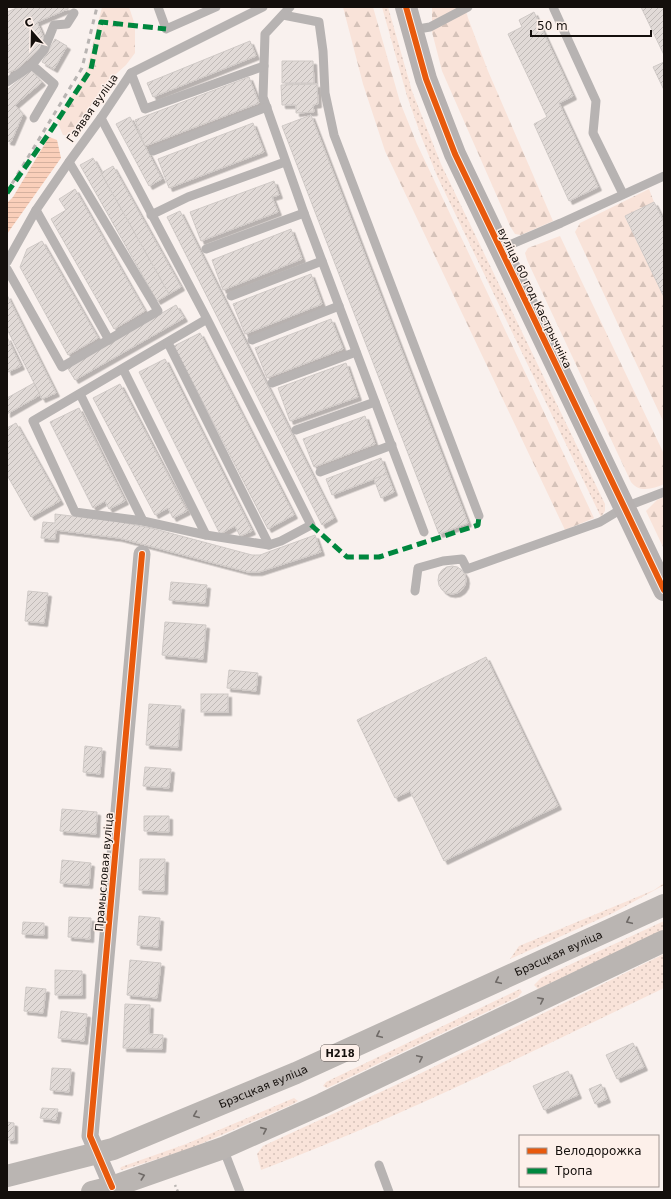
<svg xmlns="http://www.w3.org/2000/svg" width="671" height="1199" font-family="'DejaVu Sans',sans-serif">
<defs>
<pattern id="grass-dots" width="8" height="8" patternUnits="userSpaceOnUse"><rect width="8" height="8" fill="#f9e3d9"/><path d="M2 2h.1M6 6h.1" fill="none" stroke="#d5c2b9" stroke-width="1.8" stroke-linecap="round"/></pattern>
<pattern id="forest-firs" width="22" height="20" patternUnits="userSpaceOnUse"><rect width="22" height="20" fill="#f9e3d9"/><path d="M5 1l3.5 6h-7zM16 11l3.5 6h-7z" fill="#d5c2b9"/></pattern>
<pattern id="water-rules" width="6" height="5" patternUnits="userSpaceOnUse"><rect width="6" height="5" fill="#facfba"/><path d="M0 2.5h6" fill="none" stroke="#d5b19f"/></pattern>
<pattern id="building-hatch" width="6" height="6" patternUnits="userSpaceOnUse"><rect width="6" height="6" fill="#e1dad7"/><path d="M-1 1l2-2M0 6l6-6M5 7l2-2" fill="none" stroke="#c0bab7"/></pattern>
<filter id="shadow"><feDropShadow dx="3.5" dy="3.5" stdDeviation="0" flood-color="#0004"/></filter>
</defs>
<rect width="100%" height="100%" fill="#f9f1ee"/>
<!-- grass -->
<g fill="url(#grass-dots)">
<path d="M 382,7 L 388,7 L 412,91 L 441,164 L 605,504 L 605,511 L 601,517 L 437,176 L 421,136 L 407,96 Z"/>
<path d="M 664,883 L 664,885 L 613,913 L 510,959 L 519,946 L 654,890 Z"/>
<path d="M 664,921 L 664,930 L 538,989 L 534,985 L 541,978 Z"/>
<path d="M 664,954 L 664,988 C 531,1052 399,1118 261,1170 L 257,1154 L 263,1146 L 411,1078 Z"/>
<path d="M 520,989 L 522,992 L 518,997 L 327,1088 L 323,1086 L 326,1082 Z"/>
<path d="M 294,1098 L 298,1101 L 293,1104 L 189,1149 L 122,1170 L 120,1169 L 121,1167 L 186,1144 Z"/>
</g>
<!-- forest -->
<g fill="url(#forest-firs)">
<path d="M 102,7 L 129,7 L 135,25 L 135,53 L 126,65 L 107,82 L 89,108 L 75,137 L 63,135 L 57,121 L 87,69 Z"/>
<path d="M 343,7 L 373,7 L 400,102 L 417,144 L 594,518 L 565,530 L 385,151 L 363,84 Z"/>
<path d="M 432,7 L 465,7 L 468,18 L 488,71 L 553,221 L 521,235 L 515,234 L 510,226 L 442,71 L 432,32 Z"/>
<path d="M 649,189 L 654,202 L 625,217 L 664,297 L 664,423 L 575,232 L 580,223 Z"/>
<path d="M 560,236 L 664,454 L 664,484 C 653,489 639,493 631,482 L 527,260 L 525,253 L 528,248 Z"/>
<path d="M 664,497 L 664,549 L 646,511 L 657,500 Z"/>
</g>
<!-- water -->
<path fill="url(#water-rules)" d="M 49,137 L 57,140 L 61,158 L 7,234 L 7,203 L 13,197 Z"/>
<!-- building -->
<g fill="url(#building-hatch)" stroke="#cfc9c6" filter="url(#shadow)">
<path d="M 19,7 L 68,7 L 68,9 L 37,22 L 46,43 L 17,69 L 7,73 L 7,50 L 9,49 L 7,45 L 7,12 Z"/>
<path d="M 641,7 L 664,7 L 664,55 Z"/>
<path d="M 534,12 L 573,96 L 559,103 L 598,187 L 569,201 L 534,124 L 547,117 L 508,34 L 522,27 L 519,20 Z"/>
<path d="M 55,39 L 67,46 L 54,69 L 42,62 Z"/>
<path d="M 250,41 L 256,56 L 153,97 L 147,83 Z"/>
<path d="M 282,61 L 313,61 L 314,83 L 282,83 Z"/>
<path d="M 664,62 L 664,90 L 653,67 Z"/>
<path d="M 31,70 L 42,82 L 15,105 L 23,114 L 11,142 L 7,141 L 7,90 Z"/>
<path d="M 249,77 L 259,103 L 145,146 L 135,120 Z"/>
<path d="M 317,84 L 318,104 L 313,105 L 314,112 L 296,113 L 296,105 L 282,105 L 281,85 Z"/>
<path d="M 311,115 L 468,523 L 439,534 L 282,126 Z"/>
<path d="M 130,117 L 162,179 L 149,186 L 116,124 Z"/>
<path d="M 253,123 L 264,152 L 169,188 L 158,159 Z"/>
<path d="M 93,158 L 169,294 L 157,301 L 80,165 Z"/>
<path d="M 113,166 L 181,287 L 169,294 L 101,173 Z"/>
<path d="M 274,181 L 279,195 L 272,197 L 278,212 L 201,241 L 190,212 Z"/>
<path d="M 75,189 L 145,311 L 114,329 L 51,219 L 66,210 L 59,199 Z"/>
<path d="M 654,202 L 664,222 L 664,297 L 625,216 Z"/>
<path d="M 180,211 L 334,518 L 322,525 L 167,217 Z"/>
<path d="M 291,229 L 302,259 L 223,290 L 212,260 Z"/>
<path d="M 42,241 L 98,338 L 68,355 L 20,267 L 27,249 Z"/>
<path d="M 311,274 L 322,304 L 245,334 L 233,304 Z"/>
<path d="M 7,295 L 56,393 L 42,399 L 7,329 Z"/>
<path d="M 176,305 L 184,318 L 75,380 L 67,367 Z"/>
<path d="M 331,319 L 343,349 L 267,378 L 255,348 Z"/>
<path d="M 200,333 L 294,515 L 268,529 L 174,346 Z"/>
<path d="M 7,337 L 21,366 L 8,372 L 7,369 Z"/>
<path d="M 165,359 L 252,531 L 240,536 L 235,526 L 220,534 L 139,372 Z"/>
<path d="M 346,363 L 358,397 L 290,421 L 278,388 Z"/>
<path d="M 34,383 L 40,395 L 7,414 L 7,398 Z"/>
<path d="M 120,384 L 187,511 L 173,518 L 168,508 L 155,515 L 93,398 Z"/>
<path d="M 79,408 L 125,501 L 109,509 L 105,501 L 93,508 L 50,422 Z"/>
<path d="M 365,416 L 375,444 L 314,467 L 303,439 Z"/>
<path d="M 16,423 L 60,501 L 31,517 L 7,475 L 7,428 Z"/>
<path d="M 381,458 L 387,474 L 332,495 L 326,479 Z"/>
<path d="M 387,474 L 394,492 L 381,498 L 374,479 Z"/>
<path d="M 55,514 L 121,522 L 151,528 L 252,555 L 260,555 L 315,535 L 321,552 L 259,572 L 248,572 L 119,538 L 56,530 L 55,539 L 41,538 L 43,522 L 55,523 Z"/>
<circle cx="452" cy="580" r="14"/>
<path d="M 171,582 L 207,585 L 205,603 L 169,600 Z"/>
<path d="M 28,591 L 48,593 L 44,623 L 25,621 Z"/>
<path d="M 165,622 L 206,625 L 203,659 L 162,655 Z"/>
<path d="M 486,657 L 558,806 L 444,861 L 410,791 L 395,798 L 357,720 Z"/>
<path d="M 229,670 L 258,673 L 256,691 L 227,688 Z"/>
<rect x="201" y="694" width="27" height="18"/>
<path d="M 149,704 L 181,706 L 178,747 L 146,745 Z"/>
<path d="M 85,746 L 102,748 L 100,774 L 83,772 Z"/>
<path d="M 145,767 L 171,769 L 169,788 L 143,786 Z"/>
<path d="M 62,809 L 97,812 L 96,834 L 60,831 Z"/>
<path d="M 144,816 L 169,816 L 169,832 L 144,831 Z"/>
<path d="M 140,859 L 165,859 L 164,891 L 139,890 Z"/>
<path d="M 62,860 L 91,863 L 89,885 L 60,883 Z"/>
<path d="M 139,916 L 160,918 L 158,947 L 137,945 Z"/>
<path d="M 69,917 L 91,918 L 90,939 L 68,937 Z"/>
<path d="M 23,922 L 44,923 L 44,935 L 22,934 Z"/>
<path d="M 130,960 L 161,963 L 157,998 L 127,995 Z"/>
<path d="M 55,970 L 82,971 L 82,995 L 55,995 Z"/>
<path d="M 26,987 L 46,989 L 43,1013 L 24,1011 Z"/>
<path d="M 125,1004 L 150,1005 L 149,1034 L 163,1035 L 162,1049 L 123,1048 Z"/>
<path d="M 61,1011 L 87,1014 L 84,1041 L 58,1038 Z"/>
<path d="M 633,1043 L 644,1067 L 617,1079 L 606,1055 Z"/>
<path d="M 52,1068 L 71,1069 L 69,1092 L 50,1090 Z"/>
<path d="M 568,1071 L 578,1095 L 544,1110 L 533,1086 Z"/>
<path d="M 601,1084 L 607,1099 L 595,1104 L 589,1089 Z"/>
<path d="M 42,1108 L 58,1109 L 56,1120 L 40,1118 Z"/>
<path d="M 7,1122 L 14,1123 L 14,1140 L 7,1140 Z"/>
</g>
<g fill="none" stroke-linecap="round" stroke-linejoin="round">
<!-- path -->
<path stroke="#b9b5b2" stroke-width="2.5" stroke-dasharray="2 3" stroke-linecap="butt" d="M 175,1185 L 178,1192"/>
<!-- lane -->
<g stroke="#b7b3b2" stroke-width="9">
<path d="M 158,7 L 166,29 L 216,7"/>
<path d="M 290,7 L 265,34 L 263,97 L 304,213 L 424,532"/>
<path d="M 553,7 L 596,101 L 593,133 L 623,194"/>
<path d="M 283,15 L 319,22 L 323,51 L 325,93 L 334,135 L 479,516"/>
<path d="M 412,30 L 430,27 L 468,7"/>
<path d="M 32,65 L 54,84 L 34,118"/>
<path d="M 131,73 L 145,109 L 264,66"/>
<path d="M 7,82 L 32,65 L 44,50 L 54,25 L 67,24 L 74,13"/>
<path d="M 101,118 L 207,319 L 311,525 L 281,541 L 269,545 L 206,535 L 143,521 L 75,512 L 33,421 L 207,319"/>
<path d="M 153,151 L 267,107"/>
<path d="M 36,210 L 109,340"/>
<path d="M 151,215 L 188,197 L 285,162"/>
<path d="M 206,249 L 304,213"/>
<path d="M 500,249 L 561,223 L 664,176"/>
<path d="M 7,262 L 36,210 L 69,162 L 101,118 L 131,73 L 263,7"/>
<path d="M 7,269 L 62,367 L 158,311 L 69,162"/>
<path d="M 231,296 L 322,261"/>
<path d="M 252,340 L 339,306"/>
<path d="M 168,343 L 269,545"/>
<path d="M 123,369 L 206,535"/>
<path d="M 272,383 L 356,352"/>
<path d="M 80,394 L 143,521"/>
<path d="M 296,430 L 375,402"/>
<path d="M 320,472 L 392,445"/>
<path d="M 415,591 L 418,568 L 443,561 L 462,559 L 467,569 L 600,522 L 625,507 L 664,492"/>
<path d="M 223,1148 L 240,1192"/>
<path d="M 379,1165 L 389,1192"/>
</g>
<!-- street -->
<path stroke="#b7b3b2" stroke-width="17" d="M 112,1187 L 90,1136 L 142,554"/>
<!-- secondary -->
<path stroke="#b6b1b0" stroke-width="22" d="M 406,7 L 426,79 L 455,154 L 664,590"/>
<!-- primary -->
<g stroke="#bab5b2" stroke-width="22">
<path id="s1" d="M 7,1176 L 113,1149 L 296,1073 L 664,905"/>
<path d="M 92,1192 L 112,1187 L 223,1148 L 322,1104 L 664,941"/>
</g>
<!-- rail -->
<path stroke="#b8b4b2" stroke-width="3" stroke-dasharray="5 5" stroke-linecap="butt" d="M 7,192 L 82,68 L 97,7"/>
<!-- quiet -->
<g stroke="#00873e" stroke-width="5" stroke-dasharray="10 5" stroke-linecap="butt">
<path d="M 7,193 L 52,129 L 91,69 L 101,22 L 166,29"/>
<path d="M 311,525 L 347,557 L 379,557 L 478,525 L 479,516"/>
</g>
<defs>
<g id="cycleway">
<path d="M 406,7 L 426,79 L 455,154 L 664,590"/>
<path d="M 112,1187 L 90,1136 L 142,554"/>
</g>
</defs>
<!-- cycleway casing -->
<use href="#cycleway" stroke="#fdf0ea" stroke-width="8"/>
<!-- cycleway -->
<use href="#cycleway" stroke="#e8590c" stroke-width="6"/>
</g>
<!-- one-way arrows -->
<defs><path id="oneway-chevron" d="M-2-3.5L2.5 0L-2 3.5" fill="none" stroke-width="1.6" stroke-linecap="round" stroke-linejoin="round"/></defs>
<g stroke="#6f6a67">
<use href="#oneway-chevron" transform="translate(629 921) rotate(155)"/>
<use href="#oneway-chevron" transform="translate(498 981) rotate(155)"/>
<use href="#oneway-chevron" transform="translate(541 1000) rotate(-26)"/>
<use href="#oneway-chevron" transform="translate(379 1035) rotate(155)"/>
<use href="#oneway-chevron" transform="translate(420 1058) rotate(-25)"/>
<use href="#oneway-chevron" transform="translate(196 1115) rotate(158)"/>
<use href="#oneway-chevron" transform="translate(264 1130) rotate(-24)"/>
<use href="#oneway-chevron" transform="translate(142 1176) rotate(-19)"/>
</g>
<g text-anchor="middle" stroke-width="3" stroke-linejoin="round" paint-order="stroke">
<!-- shield labels -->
<rect fill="#fdf0ea" stroke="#5a524f" stroke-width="1" x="321" y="1045" width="38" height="16" rx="3"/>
<g font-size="10" font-weight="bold" fill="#140f0c">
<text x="340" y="1057">Н218</text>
</g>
<!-- street labels -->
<g font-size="11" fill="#140f0c" stroke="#fdf0ea">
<text transform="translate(92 108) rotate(-55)" y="4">Гаявая вуліца</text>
<text transform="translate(535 298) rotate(64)" y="4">вуліца 60 год Кастрычніка</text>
<text transform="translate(104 872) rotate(-85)" y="4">Прамысловая вуліца</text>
<text dy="4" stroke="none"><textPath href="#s1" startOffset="596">Брэсцкая вуліца</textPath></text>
<text dy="4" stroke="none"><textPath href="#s1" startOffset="272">Брэсцкая вуліца</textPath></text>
</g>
</g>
<!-- border -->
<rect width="671" height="1199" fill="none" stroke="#140f0c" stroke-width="16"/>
<!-- legend -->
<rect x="519" y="1135" width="140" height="52" fill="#fdf0ea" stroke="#a09691"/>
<rect x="527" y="1148" width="20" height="6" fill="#e8590c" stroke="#a09691"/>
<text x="555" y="1155" font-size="12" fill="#140f0c">Велодорожка</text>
<rect x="527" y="1168" width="20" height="6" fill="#00873e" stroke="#a09691"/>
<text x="555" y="1175" font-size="12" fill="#140f0c">Тропа</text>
<!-- north arrow -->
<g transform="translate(32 32) rotate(340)" stroke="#fdf0ea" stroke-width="3" paint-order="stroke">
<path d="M0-3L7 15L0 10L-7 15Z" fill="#140f0c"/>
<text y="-6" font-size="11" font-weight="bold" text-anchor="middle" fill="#140f0c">С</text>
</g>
<!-- scale -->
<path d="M531 30v6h120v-6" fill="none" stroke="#140f0c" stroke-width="2"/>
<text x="537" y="30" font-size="12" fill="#140f0c" stroke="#fdf0ea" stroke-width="3" paint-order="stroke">50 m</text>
</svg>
